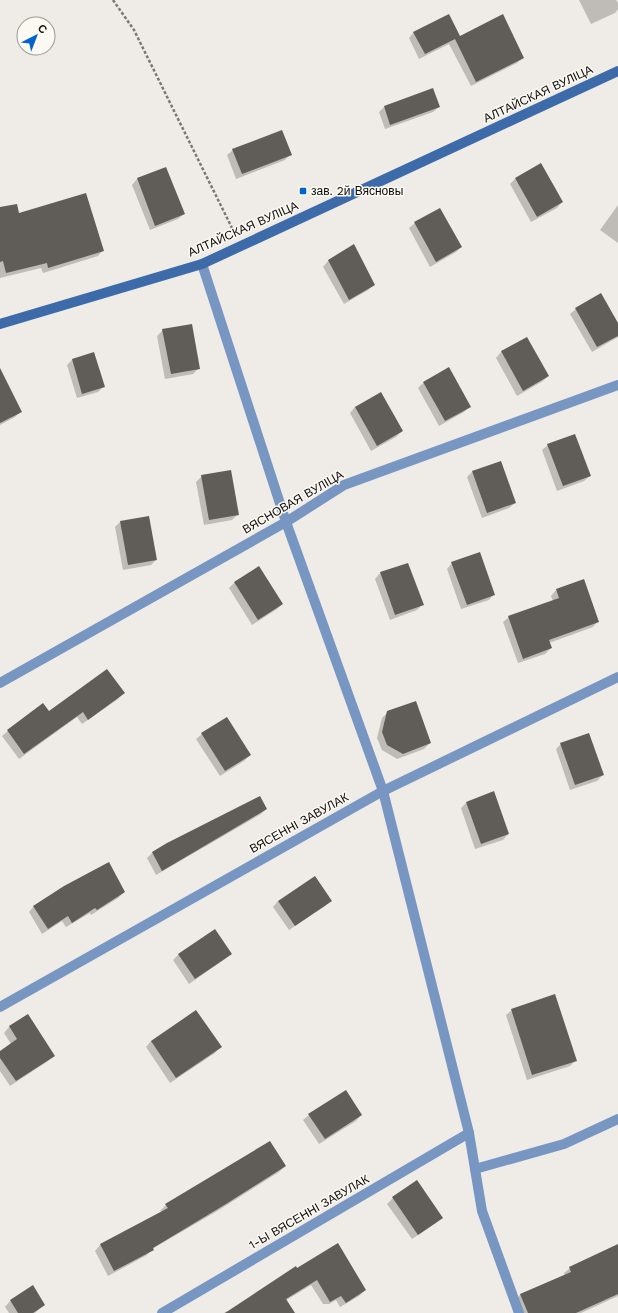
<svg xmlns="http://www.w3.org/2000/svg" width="618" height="1313" font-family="'Work Sans',sans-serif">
<rect width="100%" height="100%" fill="#efebe6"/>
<!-- shadow -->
<g fill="#0003">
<path d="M 579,0 L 616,0 L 618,3 L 618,9 L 615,13 L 591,24 Z"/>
<path d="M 414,32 L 459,38 L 523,58 L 517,63 L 471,86 L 449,44 L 419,59 L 409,38 Z"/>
<path d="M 384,107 L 439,107 L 433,112 L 385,129 L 379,112 Z"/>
<path d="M 233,150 L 290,155 L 285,160 L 236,179 L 227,155 Z"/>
<path d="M 166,168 L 184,214 L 178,219 L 150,230 L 132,185 L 137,179 Z"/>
<path d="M 515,179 L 562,202 L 557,208 L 531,222 L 510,184 Z"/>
<path d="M 618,205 L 618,243 L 600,230 Z"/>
<path d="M 0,208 L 19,214 L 103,250 L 98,256 L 43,273 L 41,268 L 0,278 Z"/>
<path d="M 415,223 L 461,247 L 456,252 L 430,267 L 409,228 Z"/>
<path d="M 354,245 L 374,285 L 368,290 L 344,304 L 323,267 L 328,261 Z"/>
<path d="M 576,309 L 618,325 L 618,337 L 592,352 L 570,314 Z"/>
<path d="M 163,330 L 199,368 L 193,374 L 165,379 L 157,336 Z"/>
<path d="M 527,338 L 548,376 L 543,381 L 517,396 L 496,358 L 501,352 Z"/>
<path d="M 73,359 L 104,386 L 98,392 L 77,398 L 67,365 Z"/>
<path d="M 423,383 L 470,406 L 464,412 L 439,426 L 418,388 Z"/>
<path d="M 0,389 L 20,412 L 15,417 L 0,425 Z"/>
<path d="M 381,394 L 402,431 L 396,437 L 371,451 L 350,413 L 355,407 Z"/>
<path d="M 548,445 L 590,476 L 584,481 L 557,491 L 542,450 Z"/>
<path d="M 473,471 L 515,503 L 509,508 L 482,518 L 467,477 Z"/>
<path d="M 202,476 L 238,514 L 232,520 L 204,525 L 196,482 Z"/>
<path d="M 120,522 L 156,560 L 151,565 L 123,570 L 115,527 Z"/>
<path d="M 452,563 L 494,594 L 489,600 L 461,609 L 447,569 Z"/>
<path d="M 408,564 L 422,605 L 417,610 L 390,620 L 375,579 L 380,573 Z"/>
<path d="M 259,567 L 282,604 L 277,609 L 252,625 L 229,588 L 234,583 Z"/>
<path d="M 584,580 L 598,621 L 593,627 L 549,643 L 551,648 L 545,654 L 518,663 L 503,622 L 509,617 L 553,601 L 551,596 L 556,590 Z"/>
<path d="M 123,693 L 118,699 L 82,724 L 77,717 L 19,759 L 2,736 L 8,731 L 48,712 Z"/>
<path d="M 388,712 L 430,743 L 424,749 L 397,759 L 382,750 L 377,738 L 382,718 Z"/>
<path d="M 202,734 L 250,755 L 244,761 L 220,776 L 196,739 Z"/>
<path d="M 561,744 L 603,775 L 597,781 L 570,790 L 556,749 Z"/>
<path d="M 466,803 L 508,834 L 503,840 L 475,849 L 461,808 Z"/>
<path d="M 266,809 L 261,814 L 156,875 L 147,858 L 152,853 Z"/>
<path d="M 124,892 L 118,898 L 91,915 L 90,913 L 66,927 L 62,921 L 42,934 L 29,912 L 34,906 Z"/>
<path d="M 331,900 L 325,906 L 289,930 L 273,907 L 278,901 Z"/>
<path d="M 231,953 L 225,959 L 189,984 L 173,960 L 178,955 Z"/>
<path d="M 512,1010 L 576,1060 L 570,1066 L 527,1080 L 506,1015 Z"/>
<path d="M 196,1011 L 220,1047 L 215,1053 L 170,1083 L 146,1047 L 151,1041 Z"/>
<path d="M 27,1015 L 53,1055 L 48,1061 L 10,1086 L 0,1071 L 0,1052 L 11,1044 L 4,1033 L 9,1027 Z"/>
<path d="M 309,1115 L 361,1115 L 356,1121 L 319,1144 L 303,1120 Z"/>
<path d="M 285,1166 L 279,1172 L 219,1210 L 152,1249 L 147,1255 L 108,1276 L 95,1251 L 100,1245 L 162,1212 L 160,1211 L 166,1205 Z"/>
<path d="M 417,1182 L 441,1218 L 436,1223 L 412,1239 L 387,1204 L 393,1198 Z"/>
<path d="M 618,1245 L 618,1296 L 581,1313 L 520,1313 L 515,1301 L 520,1295 L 565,1276 L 564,1273 L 570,1268 Z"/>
<path d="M 297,1269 L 365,1290 L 359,1296 L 340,1307 L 336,1300 L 329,1304 L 323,1304 L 311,1285 L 285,1301 L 293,1313 L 224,1313 L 227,1311 L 227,1312 Z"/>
<path d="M 33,1287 L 44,1305 L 35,1313 L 9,1313 L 5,1307 L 10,1301 Z"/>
</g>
<!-- building -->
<g fill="#605d58">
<path d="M 449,14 L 460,36 L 503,14 L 524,58 L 476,82 L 455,39 L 425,54 L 413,32 Z"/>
<path d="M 433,88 L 440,107 L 390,125 L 384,106 Z"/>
<path d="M 282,130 L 292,155 L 242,174 L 232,149 Z"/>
<path d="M 541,163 L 563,202 L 537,217 L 515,178 Z"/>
<path d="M 166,167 L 185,214 L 155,226 L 137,178 Z"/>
<path d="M 86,193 L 104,251 L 48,268 L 47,263 L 6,273 L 3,261 L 0,262 L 0,207 L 17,204 L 19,213 Z"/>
<path d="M 440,208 L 462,247 L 436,262 L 414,222 Z"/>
<path d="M 354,244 L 375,285 L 349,300 L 328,260 Z"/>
<path d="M 601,293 L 618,323 L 618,336 L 597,347 L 575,308 Z"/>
<path d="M 192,324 L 200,369 L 171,374 L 162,329 Z"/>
<path d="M 527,337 L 549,376 L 523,391 L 501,351 Z"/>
<path d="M 94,352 L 105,387 L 82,394 L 72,359 Z"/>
<path d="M 449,367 L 471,407 L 445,421 L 423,382 Z"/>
<path d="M 0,368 L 22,412 L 0,423 Z"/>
<path d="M 381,392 L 403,431 L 377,446 L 355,407 Z"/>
<path d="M 575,434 L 591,476 L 563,486 L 547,444 Z"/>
<path d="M 501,461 L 516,503 L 487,513 L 472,471 Z"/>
<path d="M 231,470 L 239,515 L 209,520 L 201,475 Z"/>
<path d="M 149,516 L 157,560 L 128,565 L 120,521 Z"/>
<path d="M 480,552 L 495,595 L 467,605 L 451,562 Z"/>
<path d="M 408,563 L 424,605 L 395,615 L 380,572 Z"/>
<path d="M 259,566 L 283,604 L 258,620 L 234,582 Z"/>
<path d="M 584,579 L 599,622 L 549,640 L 552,648 L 523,659 L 508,616 L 559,598 L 556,589 Z"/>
<path d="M 107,669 L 125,693 L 88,720 L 83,712 L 24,754 L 7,730 L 43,703 L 49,711 Z"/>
<path d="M 416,701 L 431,743 L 403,754 L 387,745 L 382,732 L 387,711 Z"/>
<path d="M 227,717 L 251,755 L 225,771 L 201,733 Z"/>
<path d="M 589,733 L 604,775 L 575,785 L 560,743 Z"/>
<path d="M 494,791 L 509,834 L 481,844 L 466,802 Z"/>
<path d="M 260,796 L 267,809 L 162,871 L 152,852 L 167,843 Z"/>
<path d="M 109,862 L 125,892 L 97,910 L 95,908 L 72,923 L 68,916 L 48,929 L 33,906 L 64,886 Z"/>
<path d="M 315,876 L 332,901 L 295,926 L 278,901 Z"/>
<path d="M 215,929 L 232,954 L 195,979 L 178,954 Z"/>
<path d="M 555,994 L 577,1061 L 532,1075 L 511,1009 Z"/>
<path d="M 196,1010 L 222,1047 L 176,1078 L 151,1041 Z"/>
<path d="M 28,1014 L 55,1056 L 16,1081 L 0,1058 L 0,1051 L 17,1039 L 9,1026 Z"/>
<path d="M 346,1090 L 362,1115 L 325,1139 L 308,1114 Z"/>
<path d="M 270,1141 L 286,1166 L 226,1204 L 153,1248 L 154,1250 L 114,1271 L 100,1244 L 168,1208 L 165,1204 Z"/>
<path d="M 417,1180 L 443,1218 L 418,1235 L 392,1197 Z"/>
<path d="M 338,1243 L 366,1290 L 346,1303 L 341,1296 L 330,1302 L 317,1280 L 286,1299 L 295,1313 L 225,1313 L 296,1266 L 297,1268 Z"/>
<path d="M 618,1244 L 618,1294 L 576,1313 L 528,1313 L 520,1294 L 571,1272 L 569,1267 Z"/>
<path d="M 33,1285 L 45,1305 L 33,1313 L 18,1313 L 10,1300 Z"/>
</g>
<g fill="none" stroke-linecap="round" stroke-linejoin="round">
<!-- path -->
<path stroke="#7b7875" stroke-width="2.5" stroke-dasharray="3 2" stroke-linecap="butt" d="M 113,0 L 134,30 L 234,232"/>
<!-- minor -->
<g stroke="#7796c2" stroke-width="10">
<path d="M 202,264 L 286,522 L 383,791 L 469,1133 L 482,1211 L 519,1313"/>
<path d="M 0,683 L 286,522 L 344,485 L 618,385"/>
<path d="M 0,1007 L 383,791 L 618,677"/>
<path d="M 475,1169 L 564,1144 L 618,1119"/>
<path d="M 162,1313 L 469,1133"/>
</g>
<!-- secondary -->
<path stroke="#3d6baa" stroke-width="10" d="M 0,324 L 202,264 L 618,71"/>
</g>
<!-- markers -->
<rect fill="#0363cc" stroke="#fcf9f3" stroke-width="1.5" x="299" y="187" width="8" height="8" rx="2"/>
<g text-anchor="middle" stroke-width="3" stroke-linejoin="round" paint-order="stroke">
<!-- street labels -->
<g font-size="12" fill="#0c0b09" stroke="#fcf9f3">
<text transform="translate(538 94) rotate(-25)" y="4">АЛТАЙСКАЯ ВУЛІЦА</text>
<text transform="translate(243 229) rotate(-24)" y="4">АЛТАЙСКАЯ ВУЛІЦА</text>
<text transform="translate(293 502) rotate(-30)" y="4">ВЯСНОВАЯ ВУЛІЦА</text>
<text transform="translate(299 823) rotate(-29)" y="4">ВЯСЕННІ ЗАВУЛАК</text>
<text transform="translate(309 1212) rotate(-30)" y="4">1-Ы ВЯСЕННІ ЗАВУЛАК</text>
</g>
<!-- poi labels -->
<g font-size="12" fill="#0c0b09" stroke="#fcf9f3" text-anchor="start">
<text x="311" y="195">зав. 2й Вясновы</text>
</g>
</g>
<!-- north arrow -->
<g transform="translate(36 36) rotate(42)"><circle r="19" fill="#fcf9f3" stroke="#9c9a95"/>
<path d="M0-3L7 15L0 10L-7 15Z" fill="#0363cc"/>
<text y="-6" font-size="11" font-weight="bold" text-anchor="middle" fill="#0c0b09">С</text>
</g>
</svg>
